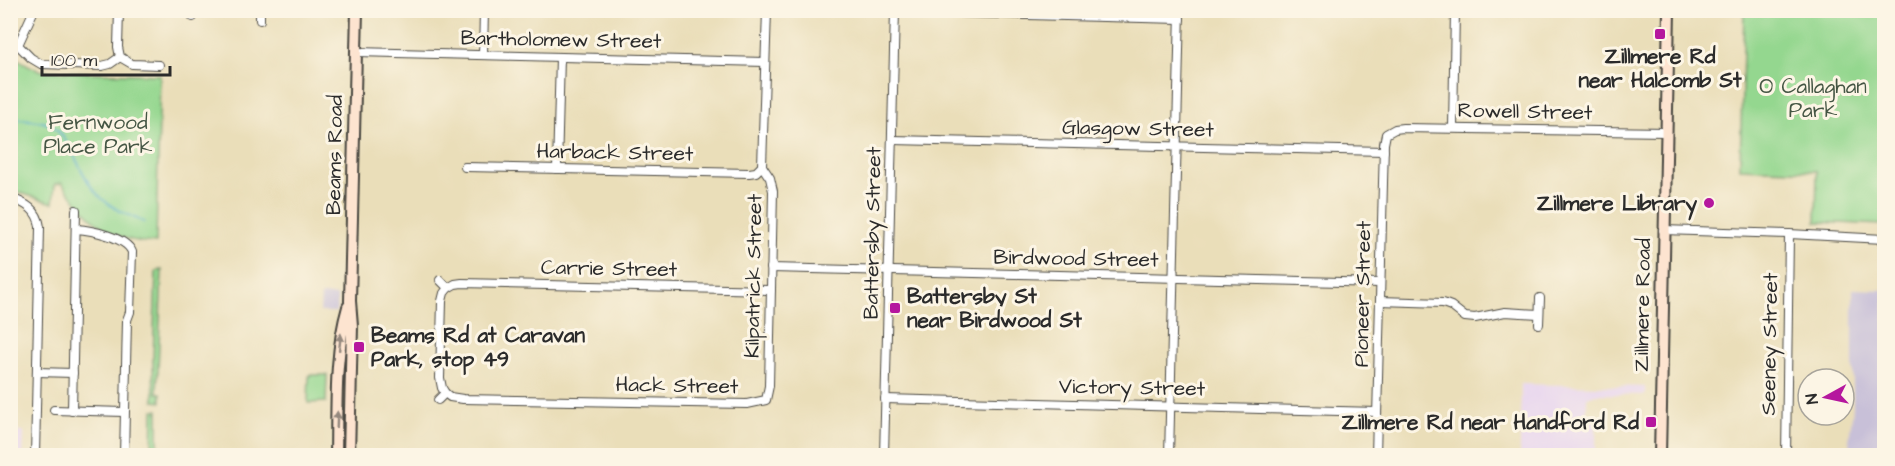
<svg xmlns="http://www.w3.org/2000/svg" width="1895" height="466" font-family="'Architects Daughter',sans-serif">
<rect width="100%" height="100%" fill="#fcf5e5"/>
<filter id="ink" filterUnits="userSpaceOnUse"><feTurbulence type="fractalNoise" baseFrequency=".0167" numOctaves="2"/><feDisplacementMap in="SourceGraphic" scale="12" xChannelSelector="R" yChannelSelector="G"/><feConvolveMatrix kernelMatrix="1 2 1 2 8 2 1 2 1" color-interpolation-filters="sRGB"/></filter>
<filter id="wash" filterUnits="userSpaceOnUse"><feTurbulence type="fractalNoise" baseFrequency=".008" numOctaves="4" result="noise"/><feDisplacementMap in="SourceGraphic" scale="24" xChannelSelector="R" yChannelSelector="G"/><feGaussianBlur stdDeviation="1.35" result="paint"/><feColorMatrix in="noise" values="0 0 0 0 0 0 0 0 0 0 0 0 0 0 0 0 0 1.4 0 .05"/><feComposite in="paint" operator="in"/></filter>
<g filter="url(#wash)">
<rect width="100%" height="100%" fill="#eadeb9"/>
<!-- built -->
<g fill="#e6d3f0">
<path d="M 1521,384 L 1645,387 L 1645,395 L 1596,394 L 1587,397 L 1586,419 L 1596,420 L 1596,455 L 1520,455 Z"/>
<path d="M 11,432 L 24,432 L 23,455 L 11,455 Z"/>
</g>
<!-- industrial -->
<g fill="#c8c0d8">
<path d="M 1853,289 L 1884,290 L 1884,455 L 1851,455 L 1849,441 L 1853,407 Z"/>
<path d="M 321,295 L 337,296 L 336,312 L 320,312 Z"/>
</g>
<!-- green -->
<g fill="#94d78f" stroke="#60815d" stroke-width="1.5">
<path d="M 1744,11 L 1884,11 L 1884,225 L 1816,222 L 1817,171 L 1740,168 Z"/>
<path d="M 11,56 C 22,60 31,69 43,71 L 160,75 L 156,243 C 106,241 91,220 62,183 L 55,184 L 53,203 L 11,190 Z"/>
<path d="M 162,270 L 157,393 L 161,393 L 161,402 L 154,401 L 153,361 L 156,271 Z"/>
<path d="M 309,375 L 327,375 L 326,402 L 308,403 Z"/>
<path d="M 153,410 L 158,410 L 158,455 L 152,455 Z"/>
</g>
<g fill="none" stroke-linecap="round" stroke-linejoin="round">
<!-- stream -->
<path stroke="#45a6c4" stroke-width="2" d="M 10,118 C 23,120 40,119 51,125 C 68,134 80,174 94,190 C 107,207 126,214 144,222"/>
</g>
</g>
<g filter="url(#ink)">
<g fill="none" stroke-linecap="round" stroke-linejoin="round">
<defs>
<g id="minor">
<path d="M 34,10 L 18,45 L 31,58 L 41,64 L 102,66 L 110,64 L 120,57"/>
<path d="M 119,10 L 118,47 L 120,57 L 132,64 L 159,65"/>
<path d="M 844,10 L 1180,19"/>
<path d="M 193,17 L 193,10"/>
<path d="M 260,20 L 260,10"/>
<path d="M 356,52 L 765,62"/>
<path d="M 483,55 L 484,10"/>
<path d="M 1453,128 L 1455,10"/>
<path d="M 892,140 L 1384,151"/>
<path d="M 465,167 L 749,173 L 756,172 L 762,166"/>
<path d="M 557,169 L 560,57"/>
<path d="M 10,198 C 26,203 38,210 40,227 L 35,456"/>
<path d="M 76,229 C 91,230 126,237 132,252 L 130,312 L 127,320 L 124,456"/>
<path d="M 1663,230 L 1789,234 L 1884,239"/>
<path d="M 771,268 L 1380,283"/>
<path d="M 448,288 L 455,284 L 462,283 L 771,290"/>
<path d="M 1380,301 L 1443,303 L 1451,306 L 1465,317 L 1475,318 L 1505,312 L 1539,314"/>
<path d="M 1539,324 L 1540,298"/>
<path d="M 37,372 L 73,373"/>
<path d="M 445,393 L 450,397 L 463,399 L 747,404 L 766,400 L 769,386 L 773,191 L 770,178 L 762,166 L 767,10"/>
<path d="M 885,399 L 1377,412"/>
<path d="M 438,400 L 445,393 L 442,388 L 440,378 L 442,301 L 444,293 L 448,288 L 440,280"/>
<path d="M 54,410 L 124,412"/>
<path d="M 72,411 L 76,210"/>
<path d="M 884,456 L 895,10"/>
<path d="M 1169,456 L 1180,10"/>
<path d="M 1376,456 L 1384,144 L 1386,134 L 1395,129 L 1403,128 L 1666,132"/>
<path d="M 1786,456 L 1789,234"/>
</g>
<g id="secondary">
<path d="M 336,456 C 337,406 334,355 348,307"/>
<path d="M 349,456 L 352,326 L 350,301 L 357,10"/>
<path d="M 1660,456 L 1669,10"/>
</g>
</defs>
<!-- minor casing -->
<use href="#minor" stroke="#484640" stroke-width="10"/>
<!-- secondary casing -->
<use href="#secondary" stroke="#484640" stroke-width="14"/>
<!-- minor -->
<use href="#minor" stroke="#fff" stroke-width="8"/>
<!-- secondary -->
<use href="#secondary" stroke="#fde4d0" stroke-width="10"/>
</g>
<!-- one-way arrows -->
<defs><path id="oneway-solid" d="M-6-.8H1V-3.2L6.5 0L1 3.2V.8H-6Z" transform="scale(1.5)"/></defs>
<g fill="#94887e">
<use href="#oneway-solid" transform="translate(340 342) rotate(-84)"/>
<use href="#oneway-solid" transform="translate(337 420) rotate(-88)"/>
</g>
</g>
<!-- markers -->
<g fill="#b5179e" stroke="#fcf5e5" stroke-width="2">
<rect x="1654" y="28" width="12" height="12" rx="3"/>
<circle cx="1709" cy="203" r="6"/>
<rect x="889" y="302" width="12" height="12" rx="3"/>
<rect x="353" y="341" width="12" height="12" rx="3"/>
<rect x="1645" y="416" width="12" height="12" rx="3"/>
</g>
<g text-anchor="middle" stroke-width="6" stroke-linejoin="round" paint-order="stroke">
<!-- street labels -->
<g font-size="21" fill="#2b2b2b" stroke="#fcf5e5">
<text transform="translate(561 39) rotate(1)" y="7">Bartholomew Street</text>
<text transform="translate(1525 111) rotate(1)" y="7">Rowell Street</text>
<text transform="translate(1138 128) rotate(1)" y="7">Glasgow Street</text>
<text transform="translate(615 152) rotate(1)" y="7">Harback Street</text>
<text transform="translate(334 155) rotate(-89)" y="7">Beams Road</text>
<text transform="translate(872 233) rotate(-89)" y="7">Battersby Street</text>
<text transform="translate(1076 258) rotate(1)" y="7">Birdwood Street</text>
<text transform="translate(609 268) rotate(1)" y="7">Carrie Street</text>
<text transform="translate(753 276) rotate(-89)" y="7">Kilpatrick Street</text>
<text transform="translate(1362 294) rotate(-89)" y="7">Pioneer Street</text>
<text transform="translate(1642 305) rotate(-89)" y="7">Zillmere Road</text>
<text transform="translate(1769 344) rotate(-89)" y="7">Seeney Street</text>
<text transform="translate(677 385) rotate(1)" y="7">Hack Street</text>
<text transform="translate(1132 387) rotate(1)" y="7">Victory Street</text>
</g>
<!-- poi labels -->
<g font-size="21" font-weight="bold" fill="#2b2b2b" stroke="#fcf5e5" text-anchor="end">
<text x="1660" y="63" text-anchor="middle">Zillmere Rd<tspan x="1660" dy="24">near Halcomb St</tspan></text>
<text x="1697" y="210">Zillmere Library</text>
<text x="907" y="303" text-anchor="start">Battersby St<tspan x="907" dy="24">near Birdwood St</tspan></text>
<text x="371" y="342" text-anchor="start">Beams Rd at Caravan<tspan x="371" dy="24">Park, stop 49</tspan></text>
<text x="1639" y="429">Zillmere Rd near Handford Rd</text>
</g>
<!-- park labels -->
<g font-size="21" fill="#455644" stroke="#fcf5e5">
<text x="1813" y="93">O Callaghan<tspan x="1813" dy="24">Park</tspan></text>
<text x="98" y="129">Fernwood<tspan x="98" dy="24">Place Park</tspan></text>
</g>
</g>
<!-- margin -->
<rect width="1895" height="466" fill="none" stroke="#fcf5e5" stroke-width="36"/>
<!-- north arrow -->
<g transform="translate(1826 397) rotate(262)"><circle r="28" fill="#fcf5e5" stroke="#a8a49b" stroke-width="1.5"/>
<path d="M0-4.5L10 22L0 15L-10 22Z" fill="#b5179e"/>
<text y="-9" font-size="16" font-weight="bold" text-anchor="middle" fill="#2b2b2b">N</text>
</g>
<!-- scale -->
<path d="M42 66v9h128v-9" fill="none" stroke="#2b2b2b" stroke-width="3"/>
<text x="51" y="66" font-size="18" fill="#2b2b2b" stroke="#fcf5e5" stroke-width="4.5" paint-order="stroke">100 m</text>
</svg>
